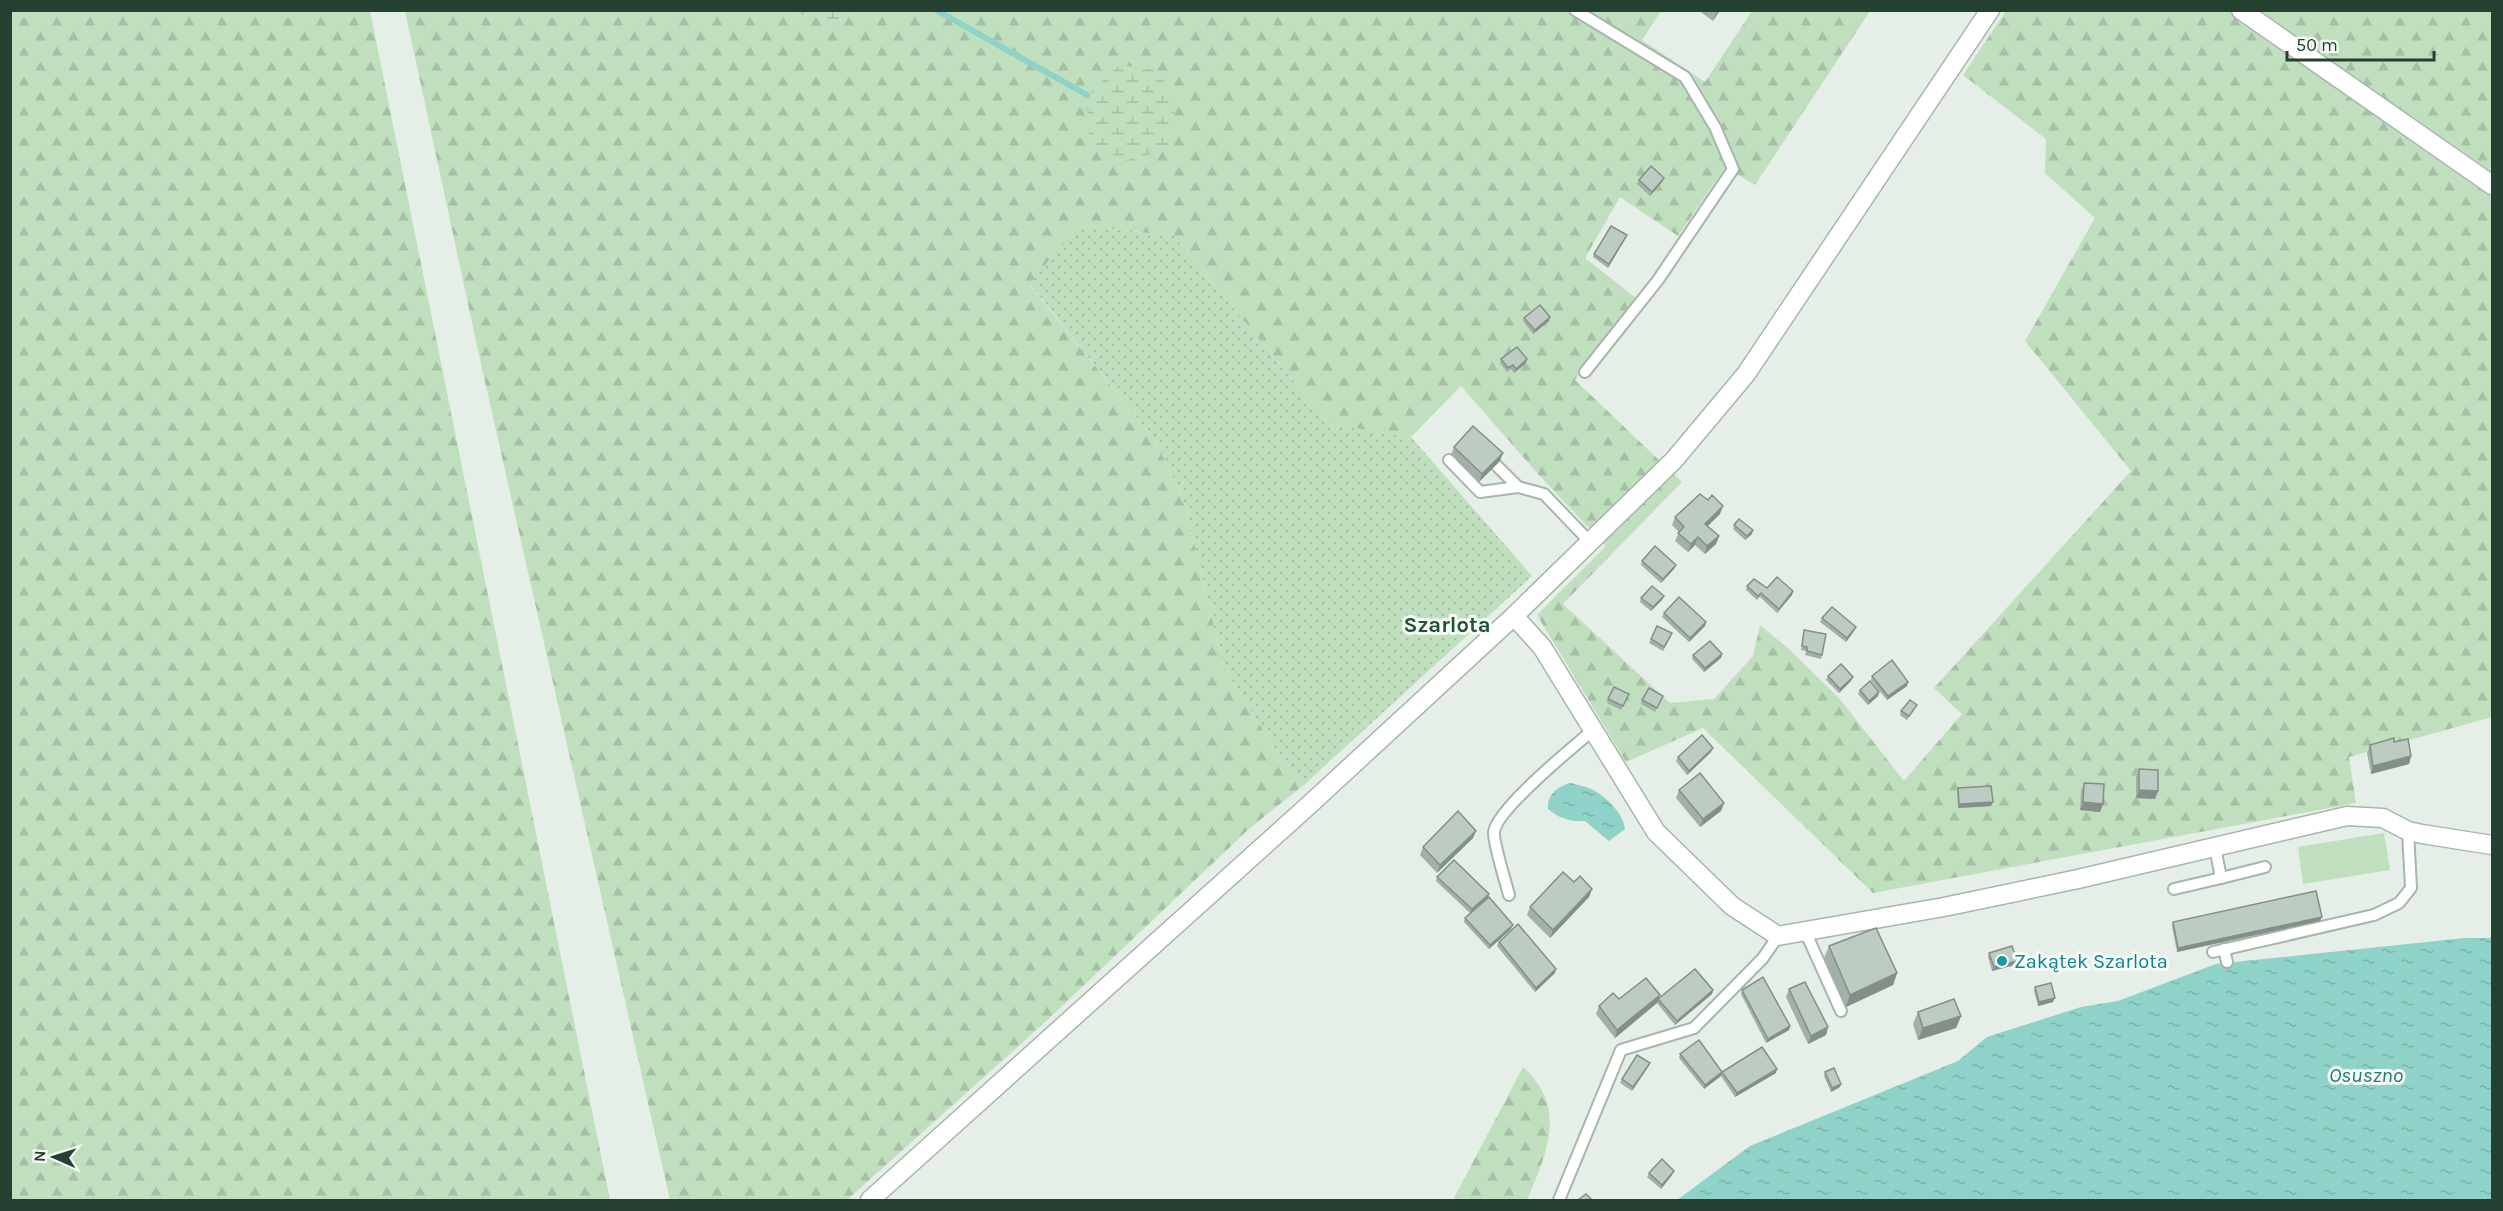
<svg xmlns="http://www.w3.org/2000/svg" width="2503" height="1211" font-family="Karla,sans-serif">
<defs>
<pattern id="grass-dots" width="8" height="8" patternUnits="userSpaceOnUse" patternTransform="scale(1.5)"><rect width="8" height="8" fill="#c0dfbf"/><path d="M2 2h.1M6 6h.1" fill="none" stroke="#a5c0a4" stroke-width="1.8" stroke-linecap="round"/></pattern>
<pattern id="forest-firs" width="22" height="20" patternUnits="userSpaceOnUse" patternTransform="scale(1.5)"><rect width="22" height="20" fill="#c0dfbf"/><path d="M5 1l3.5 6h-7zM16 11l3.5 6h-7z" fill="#a5c0a4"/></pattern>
<pattern id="wetland-marsh" width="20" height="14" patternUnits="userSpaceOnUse" patternTransform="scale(1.5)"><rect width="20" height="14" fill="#c0dfbf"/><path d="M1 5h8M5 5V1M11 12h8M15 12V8" fill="none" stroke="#a5c0a4"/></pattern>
<pattern id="water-ripples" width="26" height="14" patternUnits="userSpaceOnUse" patternTransform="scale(1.5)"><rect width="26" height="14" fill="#8ed2c8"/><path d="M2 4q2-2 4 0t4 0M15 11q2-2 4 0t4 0" fill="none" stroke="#7ab5ac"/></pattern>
</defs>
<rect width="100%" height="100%" fill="#e5eee7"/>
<!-- grass -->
<path fill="url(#grass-dots)" d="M 1079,225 L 1174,236 L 1329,424 L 1411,437 L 1532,576 L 1305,784 L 1282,760 L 1224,668 L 1183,497 L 1154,439 L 1029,283 Z"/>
<!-- forest -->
<g fill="url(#forest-firs)">
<path d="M 794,10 L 799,15 L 843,21 L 858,10 L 1661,11 L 1642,40 L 1705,82 L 1752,11 L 1870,11 L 1755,185 L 1725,167 L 1678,236 L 1620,197 L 1585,258 L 1636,298 L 1575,380 L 1682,482 L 1563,604 L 1670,703 L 1714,699 L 1753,656 L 1760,625 L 1790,650 L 1839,698 L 1904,781 L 1962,714 L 1934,688 L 2131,471 L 2025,341 L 2095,218 L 2045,173 L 2046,139 L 1963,75 L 2006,11 L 2492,11 L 2492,717 L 2349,757 L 2356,803 L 1873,893 L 1703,728 L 1626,762 L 1537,615 L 1606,546 L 1538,474 L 1461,386 L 1411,437 L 1329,424 L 1174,236 L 1079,225 L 1029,284 L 1154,439 L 1183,497 L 1224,668 L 1282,760 L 1305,784 L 1250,828 L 1042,1025 L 847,1200 L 670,1200 L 481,364 L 405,11 Z"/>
<path d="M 10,11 L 370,11 L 610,1200 L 11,1200 Z"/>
<path d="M 1523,1067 C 1568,1107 1547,1153 1527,1200 L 1453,1200 Z"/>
</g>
<!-- wetland -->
<g fill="url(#wetland-marsh)">
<path d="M 794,11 L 858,11 L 843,21 L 799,15 Z"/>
<path d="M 1120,65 L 1156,70 L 1177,101 L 1167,150 L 1123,161 L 1089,140 L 1087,95 Z"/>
</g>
<!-- park -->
<path fill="#c0dfbf" d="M 2384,833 L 2390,870 L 2303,884 L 2298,847 Z"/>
<!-- water -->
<g fill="url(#water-ripples)">
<path d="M 1571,783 C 1577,785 1585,786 1591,789 C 1605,795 1624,814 1625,829 L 1609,841 L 1585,821 C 1571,822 1558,818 1548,809 C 1547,794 1558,786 1571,783 Z"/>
<path d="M 2465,938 L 2492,938 L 2492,1200 L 1677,1200 L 1750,1146 L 1958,1061 L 1987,1037 L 2081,1007 L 2118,1001 L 2216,964 Z"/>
</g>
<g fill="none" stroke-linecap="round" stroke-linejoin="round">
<!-- stream -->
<path stroke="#8ed2c8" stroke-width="6" d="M 936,10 L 1087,95"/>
<defs>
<g id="service">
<path d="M 1575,10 L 1685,77 L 1715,127 L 1733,169 L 1658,280 L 1585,372"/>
<path d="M 1449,460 L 1480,492 L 1518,487 L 1544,494 L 1590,542"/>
<path d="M 1496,465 L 1518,487"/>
<path d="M 2215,847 L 2221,878 L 2265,867"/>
<path d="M 2174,889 L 2221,878"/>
<path d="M 1509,895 C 1506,883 1493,842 1494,832 C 1497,809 1573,747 1593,730"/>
<path d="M 1805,931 L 1841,1011"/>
<path d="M 2224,949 L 2227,962"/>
<path d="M 2213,952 L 2374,915 L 2399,903 L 2411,888 L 2408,831"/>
<path d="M 1559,1200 L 1621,1050 L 1694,1028 L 1763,958 L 1778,936"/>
</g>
<path id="minor" d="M 1514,616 L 1542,647 L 1656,832 L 1732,906 L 1778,936 L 1944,907 L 2078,879 L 2347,816 L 2383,818 L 2408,831 L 2422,834 L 2492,845"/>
<g id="tertiary">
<path d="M 2241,10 L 2492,185"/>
<path d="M 870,1200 L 1309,805 L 1514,616 L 1674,460 L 1746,374 L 1990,10"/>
</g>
</defs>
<!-- service casing -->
<use href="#service" stroke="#a7b6ac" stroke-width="14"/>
<!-- minor casing -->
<use href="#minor" stroke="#a7b6ac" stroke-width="21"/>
<!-- tertiary casing -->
<use href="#tertiary" stroke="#a7b6ac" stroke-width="21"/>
<!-- service -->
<use href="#service" stroke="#fff" stroke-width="10"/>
<!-- minor -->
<use href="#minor" stroke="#fff" stroke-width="18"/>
<!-- tertiary -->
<use href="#tertiary" stroke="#fff" stroke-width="18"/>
</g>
<!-- wall -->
<g fill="#a3afa7">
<path d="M 1698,10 L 1720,10 L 1713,21 Z"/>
<path d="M 1664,178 L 1662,182 L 1650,196 L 1637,184 L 1639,180 Z"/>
<path d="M 1627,235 L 1608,268 L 1593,257 L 1594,254 Z"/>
<path d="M 1524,318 L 1549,321 L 1533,334 L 1523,321 Z"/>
<path d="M 1501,359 L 1526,363 L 1514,373 L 1511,369 L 1507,372 L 1500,363 Z"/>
<path d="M 1454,447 L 1500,461 L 1479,482 L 1451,455 Z"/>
<path d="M 1720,514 L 1708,526 L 1719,536 L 1716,544 L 1705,554 L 1695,545 L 1688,552 L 1675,541 L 1679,532 L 1672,525 L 1675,517 Z"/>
<path d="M 1734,525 L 1752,534 L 1745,540 L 1733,529 Z"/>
<path d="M 1642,561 L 1674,569 L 1661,583 L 1641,565 Z"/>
<path d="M 1747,586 L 1767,588 L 1793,591 L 1792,595 L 1777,613 L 1760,597 L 1757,600 L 1746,590 Z"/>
<path d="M 1641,598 L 1662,600 L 1651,611 L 1640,602 Z"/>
<path d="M 1664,613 L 1706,622 L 1705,626 L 1689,642 L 1662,617 Z"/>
<path d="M 1822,618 L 1854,631 L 1846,642 L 1820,622 Z"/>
<path d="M 1804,630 L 1822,655 L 1821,659 L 1805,655 L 1806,651 L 1801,650 Z"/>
<path d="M 1671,637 L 1663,651 L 1649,643 L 1651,639 Z"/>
<path d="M 1722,654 L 1721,658 L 1704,672 L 1692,659 L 1693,655 Z"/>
<path d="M 1828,676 L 1851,681 L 1839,693 L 1826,680 Z"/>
<path d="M 1872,676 L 1907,686 L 1887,700 L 1871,680 Z"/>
<path d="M 1860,690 L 1878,696 L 1868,705 L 1858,694 Z"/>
<path d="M 1663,696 L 1655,712 L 1641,704 L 1642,700 Z"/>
<path d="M 1627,698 L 1621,710 L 1607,703 L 1608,699 Z"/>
<path d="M 1915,709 L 1907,720 L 1900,715 L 1901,711 Z"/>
<path d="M 2394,742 L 2411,756 L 2409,764 L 2371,774 L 2367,753 L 2370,745 Z"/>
<path d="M 1711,752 L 1687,775 L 1676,761 L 1678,757 Z"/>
<path d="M 2139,769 L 2158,791 L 2155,799 L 2136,798 L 2136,777 Z"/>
<path d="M 2084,783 L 2103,804 L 2100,812 L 2080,810 L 2081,791 Z"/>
<path d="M 1958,788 L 1991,806 L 1958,808 L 1957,792 Z"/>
<path d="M 1679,790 L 1724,803 L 1721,811 L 1700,827 L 1676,798 Z"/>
<path d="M 1473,838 L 1437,873 L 1420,855 L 1423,847 Z"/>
<path d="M 1437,877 L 1489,894 L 1488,898 L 1511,929 L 1489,949 L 1464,922 L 1465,918 L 1470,913 L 1436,881 Z"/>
<path d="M 1574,882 L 1592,889 L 1589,897 L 1550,938 L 1527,915 L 1530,907 Z"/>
<path d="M 2320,921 L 2177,952 L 2172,926 L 2173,922 Z"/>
<path d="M 1499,942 L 1555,973 L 1535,992 L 1497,946 Z"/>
<path d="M 1829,946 L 1897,973 L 1893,985 L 1846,1007 L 1824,958 Z"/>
<path d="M 1989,953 L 2017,961 L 2015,965 L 1992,971 L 1988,957 Z"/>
<path d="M 2035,987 L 2053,1002 L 2038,1006 L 2034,991 Z"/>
<path d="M 1789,989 L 1828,1027 L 1826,1035 L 1808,1044 L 1786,997 Z"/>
<path d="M 1713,990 L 1712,994 L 1675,1025 L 1657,1003 L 1615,1038 L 1596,1014 L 1599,1006 L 1619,999 L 1658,999 Z"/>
<path d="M 1742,990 L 1790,1026 L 1789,1030 L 1766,1043 L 1741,994 Z"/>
<path d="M 1918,1012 L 1961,1016 L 1956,1028 L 1918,1040 L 1913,1024 Z"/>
<path d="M 1680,1054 L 1722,1072 L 1776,1073 L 1735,1097 L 1721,1076 L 1704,1089 L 1679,1058 Z"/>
<path d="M 1650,1063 L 1648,1067 L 1632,1091 L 1620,1083 L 1622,1079 Z"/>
<path d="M 1825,1072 L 1840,1087 L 1831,1092 L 1824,1076 Z"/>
<path d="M 1649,1173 L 1672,1175 L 1661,1189 L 1647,1177 Z"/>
</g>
<!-- shaded-wall -->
<g fill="#848f88">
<path d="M 1718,10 L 1720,10 L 1713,21 L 1716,14 Z"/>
<path d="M 1664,178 L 1662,182 L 1650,196 L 1652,192 Z"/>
<path d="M 1627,235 L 1625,239 L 1608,268 L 1609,264 Z"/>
<path d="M 1550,317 L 1549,321 L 1533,334 L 1535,330 Z"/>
<path d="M 1527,359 L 1526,363 L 1514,373 L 1516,369 Z"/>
<path d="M 1503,453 L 1500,461 L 1479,482 L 1482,474 Z"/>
<path d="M 1723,506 L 1720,514 L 1702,531 L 1705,524 Z"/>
<path d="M 1753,530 L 1752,534 L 1745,540 L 1747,536 Z"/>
<path d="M 1719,536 L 1716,544 L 1705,554 L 1707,546 Z"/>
<path d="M 1698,537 L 1695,545 L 1688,552 L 1691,544 Z"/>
<path d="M 1676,565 L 1674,569 L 1661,583 L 1663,579 Z"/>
<path d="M 1793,591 L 1792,595 L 1777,613 L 1779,609 Z"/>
<path d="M 1664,596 L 1662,600 L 1651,611 L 1653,607 Z"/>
<path d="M 1706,622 L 1705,626 L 1689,642 L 1690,638 Z"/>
<path d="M 1856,627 L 1854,631 L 1846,642 L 1847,638 Z"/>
<path d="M 1722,654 L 1721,658 L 1704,672 L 1705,668 Z"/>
<path d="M 1853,677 L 1851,681 L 1839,693 L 1840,689 Z"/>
<path d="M 1908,682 L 1907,686 L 1887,700 L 1888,696 Z"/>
<path d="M 1879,692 L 1878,696 L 1868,705 L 1869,701 Z"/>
<path d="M 1713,748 L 1711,752 L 1687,775 L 1689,771 Z"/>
<path d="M 2411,756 L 2409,764 L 2371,774 L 2373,766 Z"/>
<path d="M 2139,790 L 2158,791 L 2155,799 L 2136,798 Z"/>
<path d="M 1993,802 L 1991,806 L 1958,808 L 1959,804 Z"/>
<path d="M 2083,802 L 2103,804 L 2100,812 L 2080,810 Z"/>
<path d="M 1724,803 L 1721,811 L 1700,827 L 1703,819 Z"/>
<path d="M 1476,831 L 1473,838 L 1437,873 L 1440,865 Z"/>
<path d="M 1592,889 L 1589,897 L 1550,938 L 1553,930 Z"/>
<path d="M 1489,894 L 1488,898 L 1470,913 L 1472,909 Z"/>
<path d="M 2322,917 L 2320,921 L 2177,952 L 2178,948 Z"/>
<path d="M 1513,925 L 1511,929 L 1489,949 L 1490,945 Z"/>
<path d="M 2017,961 L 2015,965 L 1992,971 L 1994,967 Z"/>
<path d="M 1556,969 L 1555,973 L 1535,992 L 1536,988 Z"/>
<path d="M 1897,973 L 1893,985 L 1846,1007 L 1850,995 Z"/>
<path d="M 1713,990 L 1712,994 L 1675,1025 L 1677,1021 Z"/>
<path d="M 1660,995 L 1657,1003 L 1615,1038 L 1617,1030 Z"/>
<path d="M 2055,998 L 2053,1002 L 2038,1006 L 2039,1002 Z"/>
<path d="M 1961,1016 L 1956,1028 L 1918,1040 L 1923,1028 Z"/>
<path d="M 1790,1026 L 1789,1030 L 1766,1043 L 1768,1039 Z"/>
<path d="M 1828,1027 L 1826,1035 L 1808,1044 L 1811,1036 Z"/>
<path d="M 1650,1063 L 1648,1067 L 1632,1091 L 1633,1087 Z"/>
<path d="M 1777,1069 L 1776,1073 L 1735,1097 L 1737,1093 Z"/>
<path d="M 1722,1072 L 1721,1076 L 1704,1089 L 1705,1085 Z"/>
<path d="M 1841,1084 L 1840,1087 L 1831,1092 L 1832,1088 Z"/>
<path d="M 1674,1171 L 1672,1175 L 1661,1189 L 1662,1185 Z"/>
</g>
<!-- building -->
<g fill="#bdccc2" stroke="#848f88" stroke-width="1.5">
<path d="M 1651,166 L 1664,178 L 1652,192 L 1639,180 Z"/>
<path d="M 1611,226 L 1627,235 L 1609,264 L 1594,254 Z"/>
<path d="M 1540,305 L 1550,317 L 1535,330 L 1524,318 Z"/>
<path d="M 1517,347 L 1527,359 L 1516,369 L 1513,365 L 1508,368 L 1501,359 Z"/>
<path d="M 1473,426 L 1503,453 L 1482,474 L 1454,447 Z"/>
<path d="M 1700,494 L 1708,500 L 1712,495 L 1723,506 L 1705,524 L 1719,536 L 1707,546 L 1698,537 L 1691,544 L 1678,533 L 1684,527 L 1675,517 Z"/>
<path d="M 1739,519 L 1753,530 L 1747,536 L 1734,525 Z"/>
<path d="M 1655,546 L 1676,565 L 1663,579 L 1642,561 Z"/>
<path d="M 1777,577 L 1793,591 L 1779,609 L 1761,593 L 1758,596 L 1747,586 L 1754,579 L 1767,588 Z"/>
<path d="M 1652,586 L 1664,596 L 1653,607 L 1641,598 Z"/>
<path d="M 1679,597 L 1706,622 L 1690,638 L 1664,613 Z"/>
<path d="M 1832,607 L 1856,627 L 1847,638 L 1822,618 Z"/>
<path d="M 1657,626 L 1672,633 L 1664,647 L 1651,639 Z"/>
<path d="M 1804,630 L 1826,634 L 1822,655 L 1807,651 L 1807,647 L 1802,646 Z"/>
<path d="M 1710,641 L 1722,654 L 1705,668 L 1693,655 Z"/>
<path d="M 1892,660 L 1908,682 L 1888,696 L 1872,676 Z"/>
<path d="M 1841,664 L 1853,677 L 1840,689 L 1828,676 Z"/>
<path d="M 1870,681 L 1879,692 L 1869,701 L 1860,690 Z"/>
<path d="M 1614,687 L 1629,694 L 1623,706 L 1608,699 Z"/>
<path d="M 1649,688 L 1663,696 L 1657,708 L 1642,700 Z"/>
<path d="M 1910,700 L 1917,705 L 1909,716 L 1901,711 Z"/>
<path d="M 1702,735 L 1713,748 L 1689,771 L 1678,757 Z"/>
<path d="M 2394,738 L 2394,742 L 2408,739 L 2411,756 L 2373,766 L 2370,745 Z"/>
<path d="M 2139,769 L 2158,770 L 2158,791 L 2139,790 Z"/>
<path d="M 1700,773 L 1724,803 L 1703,819 L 1679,790 Z"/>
<path d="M 2084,783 L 2104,784 L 2103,804 L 2083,802 Z"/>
<path d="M 1991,786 L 1993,802 L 1959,804 L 1958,788 Z"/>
<path d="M 1458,811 L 1476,831 L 1440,865 L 1423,847 Z"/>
<path d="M 1454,860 L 1489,894 L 1472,909 L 1437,877 Z"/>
<path d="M 1563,872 L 1574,882 L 1580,876 L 1592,889 L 1553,930 L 1530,907 Z"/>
<path d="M 2316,891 L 2322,917 L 2178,948 L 2173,922 Z"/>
<path d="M 1489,897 L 1513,925 L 1490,945 L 1465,918 Z"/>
<path d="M 1518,924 L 1556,969 L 1536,988 L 1499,942 Z"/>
<path d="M 1876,928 L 1897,973 L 1850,995 L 1829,946 Z"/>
<path d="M 2012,946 L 2017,961 L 1994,967 L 1989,953 Z"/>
<path d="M 1695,969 L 1713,990 L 1677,1021 L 1658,999 Z"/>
<path d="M 1763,977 L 1790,1026 L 1768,1039 L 1742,990 Z"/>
<path d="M 1646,978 L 1660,995 L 1617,1030 L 1599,1006 L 1613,993 L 1619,999 Z"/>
<path d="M 1805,982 L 1828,1027 L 1811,1036 L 1789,989 Z"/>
<path d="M 2051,983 L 2055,998 L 2039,1002 L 2035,987 Z"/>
<path d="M 1954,999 L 1961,1016 L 1923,1028 L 1918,1012 Z"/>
<path d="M 1699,1040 L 1722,1072 L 1705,1085 L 1680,1054 Z"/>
<path d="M 1762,1047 L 1777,1069 L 1737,1093 L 1722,1072 Z"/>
<path d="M 1637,1055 L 1650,1063 L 1633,1087 L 1622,1079 Z"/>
<path d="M 1834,1068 L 1841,1084 L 1832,1088 L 1825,1072 Z"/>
<path d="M 1662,1159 L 1674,1171 L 1662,1185 L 1649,1173 Z"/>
<path d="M 1586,1194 L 1592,1200 L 1578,1200 Z"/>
</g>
<!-- markers -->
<circle fill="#0f9aa8" stroke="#f6faf7" stroke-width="2" cx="2002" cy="961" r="6"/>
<g text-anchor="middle" stroke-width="6" stroke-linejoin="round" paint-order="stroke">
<!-- culture labels -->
<g font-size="20" fill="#0d838f" stroke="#f6faf7" text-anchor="start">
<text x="2014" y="968">Zakątek Szarlota</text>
</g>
<!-- water labels -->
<g font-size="21" font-style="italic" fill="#1e7d70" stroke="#f6faf7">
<text x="2366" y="1082">Osuszno</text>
</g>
<!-- quarter labels -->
<g font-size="22" font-weight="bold" fill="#205337" stroke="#f6faf7">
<text x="1447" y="632">Szarlota</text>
</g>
</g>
<!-- border -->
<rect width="2503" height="1211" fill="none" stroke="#244030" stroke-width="24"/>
<!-- north arrow -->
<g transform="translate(54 1157) rotate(273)" stroke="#f6faf7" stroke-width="4.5" paint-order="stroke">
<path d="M0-4.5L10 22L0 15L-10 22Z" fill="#244030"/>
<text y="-9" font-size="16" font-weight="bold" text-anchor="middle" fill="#244030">N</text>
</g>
<!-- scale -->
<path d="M2287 51v9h147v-9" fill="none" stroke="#244030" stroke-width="3"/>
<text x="2296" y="51" font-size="18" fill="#244030" stroke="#f6faf7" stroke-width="4.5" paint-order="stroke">50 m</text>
</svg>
